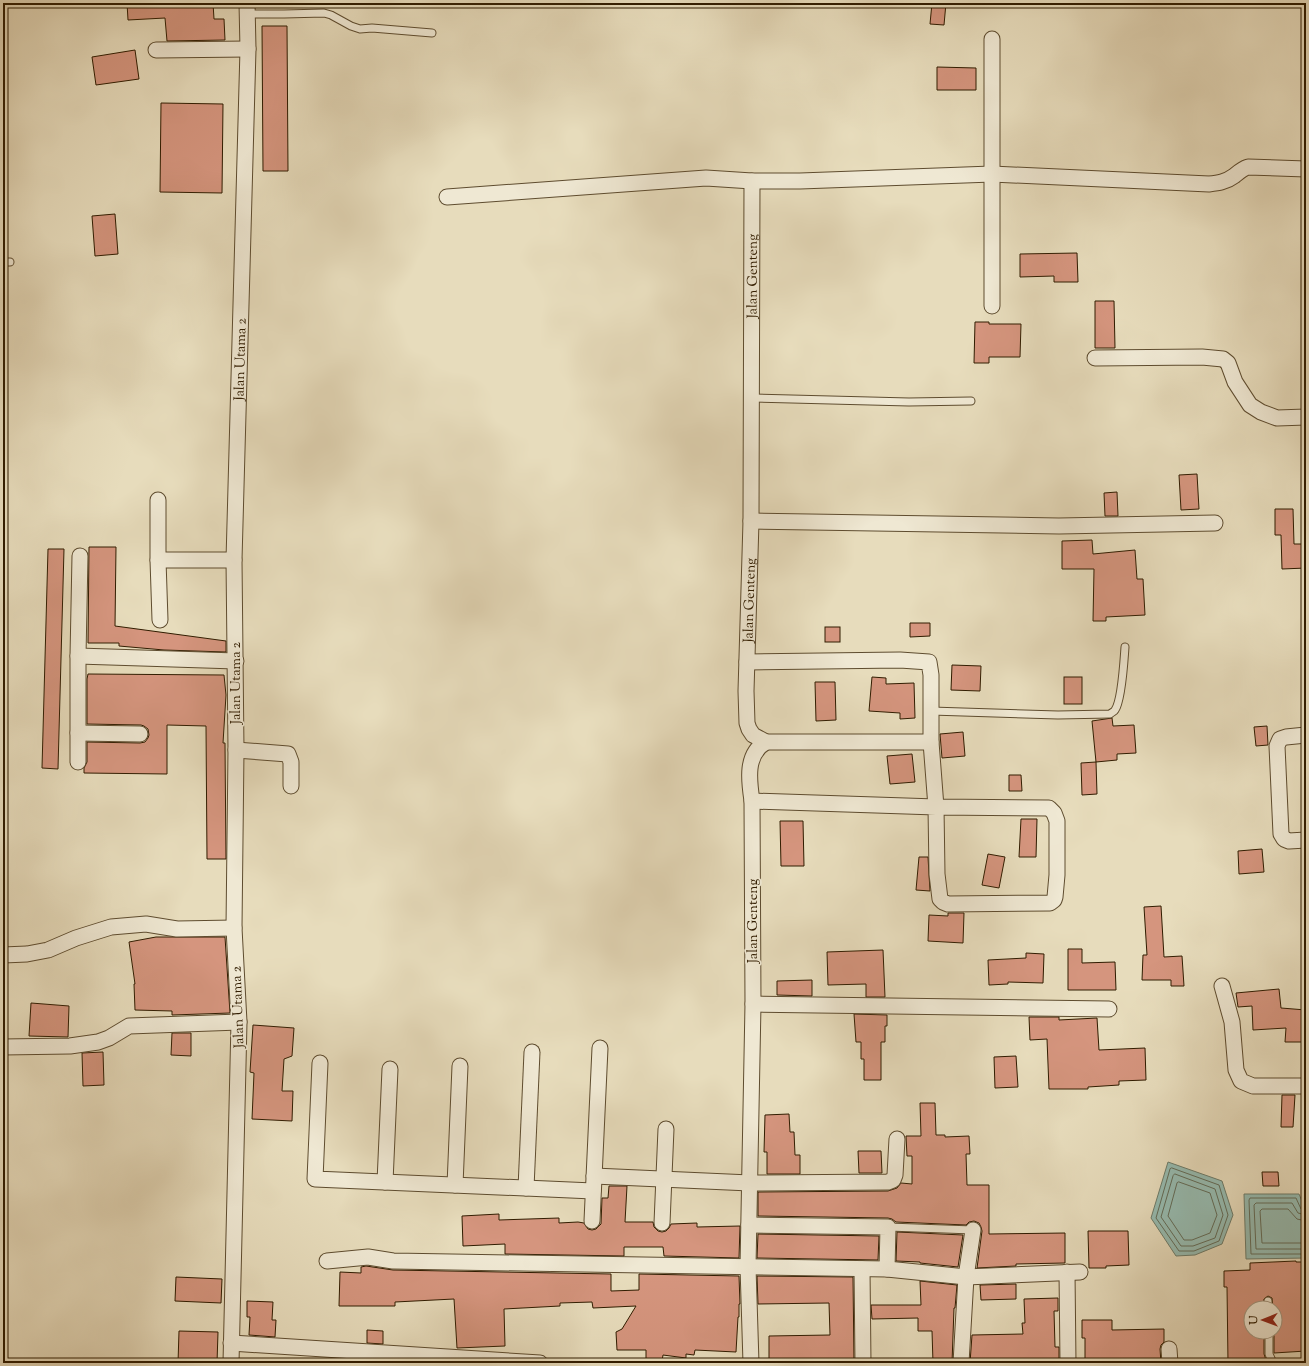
<svg xmlns="http://www.w3.org/2000/svg" width="1309" height="1366" font-family="'Sorts Mill Goudy',serif">
<rect width="100%" height="100%" fill="#e7dcbc"/>
<filter id="stains"><feTurbulence type="fractalNoise" baseFrequency=".005" numOctaves="4"/><feColorMatrix values="0 0 0 0 .2 0 0 0 0 .09 0 0 0 0 .02 0 0 0 .5 -.17"/></filter>
<radialGradient id="worn" r=".72"><stop offset=".6" stop-color="#630" stop-opacity="0"/><stop offset="1" stop-color="#630" stop-opacity=".3"/></radialGradient>
<!-- water -->
<g fill="#97bcb1" stroke="#6e7c6a">
<path d="M 1168,1162 L 1222,1181 L 1233,1215 L 1222,1244 L 1195,1255 L 1176,1256 L 1151,1218 Z"/>
<path d="M 1244,1194 L 1299,1194 L 1306,1211 L 1306,1258 L 1246,1259 Z"/>
</g>
<g fill="none" stroke-linecap="round" stroke-linejoin="round">
<!-- shore -->
<g stroke="#646c58" stroke-width="1">
<path d="M 1172,1168 L 1219,1185 L 1228,1215 L 1219,1241 L 1194,1251 L 1179,1251 L 1156,1218 L 1170,1169 Z"/>
<path d="M 1175,1174 L 1215,1189 L 1223,1215 L 1215,1238 L 1193,1246 L 1181,1246 L 1161,1217 L 1173,1176 Z"/>
<path d="M 1179,1182 L 1210,1193 L 1217,1215 L 1210,1233 L 1192,1240 L 1184,1240 L 1168,1216 L 1177,1183 Z"/>
<path d="M 1306,1210 L 1301,1209 L 1296,1198 L 1250,1198 L 1249,1200 L 1251,1254 L 1306,1254"/>
<path d="M 1306,1215 L 1298,1213 L 1292,1203 L 1256,1203 L 1254,1205 L 1256,1249 L 1306,1249"/>
<path d="M 1306,1221 L 1297,1219 L 1288,1209 L 1262,1209 L 1260,1211 L 1262,1243 L 1306,1243"/>
</g>
</g>
<!-- building -->
<g fill="#d5957e" stroke="#301c00">
<path d="M 127,3 L 213,3 L 214,19 L 224,19 L 225,40 L 167,41 L 165,18 L 128,20 Z"/>
<path d="M 932,3 L 946,3 L 944,25 L 930,24 Z"/>
<path d="M 262,26 L 287,26 L 288,171 L 263,171 Z"/>
<path d="M 135,50 L 139,79 L 96,85 L 92,57 Z"/>
<path d="M 937,67 L 976,68 L 976,90 L 937,90 Z"/>
<path d="M 161,103 L 223,104 L 222,193 L 160,192 Z"/>
<path d="M 115,214 L 118,254 L 95,256 L 92,216 Z"/>
<path d="M 1077,253 L 1078,282 L 1054,282 L 1054,276 L 1020,277 L 1020,254 Z"/>
<path d="M 1095,301 L 1114,301 L 1115,348 L 1095,348 Z"/>
<path d="M 975,322 L 989,322 L 989,324 L 1021,324 L 1020,357 L 989,357 L 989,363 L 974,363 Z"/>
<path d="M 1197,474 L 1199,509 L 1181,510 L 1179,475 Z"/>
<path d="M 1117,492 L 1118,516 L 1105,516 L 1104,493 Z"/>
<path d="M 1275,509 L 1293,509 L 1294,544 L 1306,544 L 1306,568 L 1282,569 L 1281,535 L 1275,535 Z"/>
<path d="M 1092,540 L 1093,554 L 1135,550 L 1137,579 L 1143,579 L 1145,615 L 1106,617 L 1106,621 L 1093,621 L 1094,569 L 1062,569 L 1062,541 Z"/>
<path d="M 89,547 L 116,547 L 115,626 L 226,641 L 226,652 L 164,650 L 119,646 L 119,643 L 88,643 Z"/>
<path d="M 48,549 L 64,549 L 58,769 L 42,768 Z"/>
<path d="M 910,623 L 930,623 L 930,636 L 910,637 Z"/>
<rect x="825" y="627" width="15" height="15"/>
<path d="M 952,665 L 981,666 L 980,691 L 951,690 Z"/>
<path d="M 88,674 L 224,675 L 226,695 L 223,743 L 225,743 L 226,859 L 207,859 L 206,726 L 167,725 L 167,774 L 84,773 L 84,768 L 87,762 L 87,742 L 140,743 L 145,742 L 148,738 L 149,735 L 148,729 L 144,726 L 141,725 L 87,724 L 87,679 Z"/>
<path d="M 872,677 L 886,678 L 886,684 L 914,683 L 915,718 L 900,719 L 900,713 L 869,711 Z"/>
<rect x="1064" y="677" width="18" height="27"/>
<path d="M 815,682 L 835,682 L 836,720 L 816,721 Z"/>
<path d="M 1112,718 L 1113,726 L 1134,725 L 1136,753 L 1117,754 L 1117,760 L 1096,762 L 1092,721 Z"/>
<path d="M 1267,726 L 1268,745 L 1256,746 L 1254,727 Z"/>
<path d="M 963,732 L 965,756 L 942,758 L 940,734 Z"/>
<path d="M 912,754 L 915,782 L 890,784 L 887,756 Z"/>
<path d="M 1096,762 L 1097,794 L 1082,795 L 1081,763 Z"/>
<path d="M 1009,775 L 1021,775 L 1022,791 L 1009,791 Z"/>
<path d="M 1021,819 L 1037,819 L 1036,857 L 1019,857 Z"/>
<path d="M 780,821 L 803,821 L 804,866 L 781,866 Z"/>
<path d="M 1262,849 L 1264,872 L 1239,874 L 1238,851 Z"/>
<path d="M 988,854 L 1005,857 L 999,888 L 982,885 Z"/>
<path d="M 919,857 L 928,857 L 930,891 L 916,890 Z"/>
<path d="M 1161,906 L 1164,957 L 1182,956 L 1184,986 L 1171,986 L 1171,980 L 1142,980 L 1143,955 L 1147,955 L 1144,907 Z"/>
<path d="M 948,913 L 964,913 L 963,943 L 928,941 L 929,915 L 948,916 Z"/>
<path d="M 156,937 L 225,937 L 230,1013 L 172,1015 L 172,1011 L 135,1010 L 134,984 L 135,984 L 129,942 Z"/>
<path d="M 1068,949 L 1082,949 L 1082,963 L 1115,962 L 1116,990 L 1068,990 Z"/>
<path d="M 883,950 L 885,997 L 866,997 L 866,984 L 828,985 L 827,952 Z"/>
<path d="M 1026,953 L 1044,954 L 1043,983 L 1008,982 L 1008,984 L 989,985 L 988,960 L 1026,958 Z"/>
<path d="M 812,980 L 812,996 L 777,995 L 777,981 Z"/>
<path d="M 1279,989 L 1281,1008 L 1306,1010 L 1306,1042 L 1285,1042 L 1286,1028 L 1253,1030 L 1252,1006 L 1238,1007 L 1236,993 Z"/>
<path d="M 31,1003 L 69,1006 L 68,1037 L 29,1036 Z"/>
<path d="M 854,1014 L 887,1015 L 887,1026 L 885,1026 L 885,1042 L 881,1042 L 881,1080 L 864,1080 L 864,1059 L 861,1059 L 861,1042 L 856,1042 Z"/>
<path d="M 1029,1017 L 1059,1017 L 1059,1020 L 1097,1018 L 1099,1050 L 1145,1048 L 1146,1080 L 1119,1081 L 1119,1085 L 1088,1087 L 1088,1089 L 1049,1089 L 1047,1039 L 1030,1040 Z"/>
<path d="M 253,1025 L 294,1028 L 292,1056 L 284,1059 L 282,1091 L 293,1091 L 292,1121 L 252,1119 L 254,1073 L 250,1072 Z"/>
<path d="M 172,1033 L 191,1033 L 191,1056 L 171,1055 Z"/>
<path d="M 103,1052 L 104,1085 L 83,1086 L 82,1053 Z"/>
<path d="M 1016,1056 L 1018,1087 L 995,1088 L 994,1057 Z"/>
<path d="M 1282,1095 L 1295,1095 L 1293,1127 L 1281,1127 Z"/>
<path d="M 920,1103 L 935,1103 L 936,1135 L 945,1135 L 945,1137 L 969,1136 L 970,1154 L 966,1154 L 967,1185 L 989,1185 L 989,1234 L 1065,1233 L 1065,1263 L 1016,1264 L 1016,1266 L 977,1268 L 982,1231 L 981,1227 L 979,1223 L 974,1221 L 969,1222 L 966,1225 L 896,1222 L 892,1219 L 888,1218 L 758,1216 L 758,1192 L 888,1191 L 897,1188 L 901,1183 L 912,1184 L 912,1156 L 907,1156 L 906,1136 L 921,1136 Z"/>
<path d="M 789,1114 L 790,1132 L 794,1132 L 795,1155 L 800,1155 L 800,1174 L 767,1174 L 767,1152 L 764,1152 L 765,1115 Z"/>
<path d="M 858,1151 L 881,1151 L 882,1173 L 859,1173 Z"/>
<path d="M 1262,1172 L 1278,1172 L 1279,1186 L 1263,1186 Z"/>
<path d="M 609,1186 L 627,1186 L 625,1222 L 653,1222 L 654,1227 L 658,1231 L 662,1232 L 666,1231 L 669,1228 L 671,1224 L 697,1223 L 697,1227 L 740,1226 L 739,1258 L 664,1256 L 663,1247 L 624,1247 L 624,1256 L 505,1254 L 505,1244 L 463,1246 L 462,1216 L 499,1214 L 499,1220 L 559,1218 L 559,1223 L 578,1222 L 584,1223 L 588,1229 L 592,1230 L 596,1229 L 601,1224 L 602,1198 L 608,1198 Z"/>
<path d="M 1088,1231 L 1128,1231 L 1129,1265 L 1106,1266 L 1106,1268 L 1089,1268 Z"/>
<path d="M 897,1232 L 963,1235 L 958,1267 L 920,1263 L 920,1262 L 896,1261 Z"/>
<path d="M 758,1234 L 879,1236 L 878,1260 L 757,1258 Z"/>
<path d="M 1296,1261 L 1296,1262 L 1306,1262 L 1306,1351 L 1274,1353 L 1274,1332 L 1276,1332 L 1275,1308 L 1273,1308 L 1272,1298 L 1268,1296 L 1264,1299 L 1263,1308 L 1251,1308 L 1251,1332 L 1264,1332 L 1264,1354 L 1267,1363 L 1228,1363 L 1227,1287 L 1224,1287 L 1224,1271 L 1250,1270 L 1250,1263 Z"/>
<path d="M 366,1266 L 393,1270 L 611,1274 L 611,1291 L 639,1290 L 639,1274 L 739,1276 L 740,1304 L 739,1304 L 739,1317 L 738,1317 L 736,1352 L 695,1350 L 694,1355 L 686,1354 L 686,1358 L 663,1355 L 662,1361 L 646,1359 L 646,1350 L 617,1350 L 616,1332 L 622,1329 L 636,1306 L 593,1308 L 592,1302 L 560,1303 L 560,1306 L 504,1309 L 505,1346 L 457,1348 L 454,1299 L 395,1302 L 395,1306 L 339,1306 L 340,1272 L 361,1273 L 361,1267 Z"/>
<path d="M 757,1276 L 853,1277 L 854,1363 L 769,1363 L 769,1336 L 830,1335 L 829,1303 L 758,1304 Z"/>
<path d="M 176,1277 L 222,1279 L 221,1303 L 175,1301 Z"/>
<path d="M 920,1281 L 957,1285 L 955,1308 L 954,1308 L 952,1363 L 933,1363 L 932,1331 L 918,1331 L 918,1318 L 872,1319 L 871,1305 L 921,1305 Z"/>
<path d="M 1016,1284 L 1016,1299 L 981,1300 L 980,1285 Z"/>
<path d="M 1058,1298 L 1058,1311 L 1054,1311 L 1055,1347 L 1059,1347 L 1059,1363 L 1027,1363 L 1026,1362 L 970,1363 L 972,1335 L 1023,1334 L 1022,1323 L 1025,1323 L 1024,1299 Z"/>
<path d="M 247,1301 L 273,1302 L 272,1320 L 276,1320 L 275,1337 L 249,1335 L 250,1317 L 247,1317 Z"/>
<path d="M 1082,1320 L 1112,1320 L 1112,1330 L 1164,1329 L 1164,1342 L 1161,1345 L 1160,1349 L 1161,1363 L 1085,1363 L 1085,1338 L 1082,1338 Z"/>
<path d="M 367,1330 L 383,1331 L 383,1344 L 367,1343 Z"/>
<path d="M 179,1331 L 218,1332 L 217,1363 L 178,1363 Z"/>
</g>
<g fill="none" stroke-linecap="round" stroke-linejoin="round">
<defs>
<g id="lane">
<path d="M 247,14 L 284,14 L 324,13 L 331,15 L 351,26 L 360,29 L 372,28 L 432,33"/>
<path d="M 3,262 L 10,262"/>
<path d="M 752,398 L 909,402 L 971,401"/>
<path d="M 931,711 L 1058,715 L 1110,714 C 1112,712 1114,712 1115,710 C 1122,700 1124,660 1125,647"/>
<path d="M 888,1227 L 973,1230"/>
<path d="M 1268,1301 L 1268,1308"/>
<path d="M 1269,1332 L 1269,1354 L 1273,1363"/>
</g>
<g id="street">
<path d="M 156,50 L 248,49"/>
<path d="M 447,197 L 706,178 L 752,181 L 800,181 L 992,174 L 1209,184 C 1218,183 1226,182 1234,176 C 1239,172 1242,169 1248,167 L 1306,169"/>
<path d="M 992,306 L 992,39"/>
<path d="M 1095,358 L 1202,357 L 1223,359 L 1228,363 L 1235,382 L 1250,405 L 1261,412 L 1277,418 L 1306,417"/>
<path d="M 158,500 L 158,560 L 234,560"/>
<path d="M 751,521 L 1059,526 L 1215,523"/>
<path d="M 158,560 L 160,620"/>
<path d="M 78,656 L 236,661"/>
<path d="M 747,662 L 900,660 L 929,662 L 931,675 L 931,742 L 936,807 L 937,874 L 940,899 L 943,902 L 948,904 L 1050,903 L 1054,900 L 1055,897 L 1057,875 L 1057,821 L 1054,813 L 1049,808 L 936,807 L 752,801"/>
<path d="M 78,733 L 140,734"/>
<path d="M 1306,735 L 1286,737 L 1280,739 L 1277,746 L 1281,834 L 1284,839 L 1289,841 L 1306,840"/>
<path d="M 766,742 L 931,742"/>
<path d="M 236,750 L 288,754 L 291,762 L 291,786"/>
<path d="M 78,762 L 78,656 L 80,556"/>
<path d="M 3,955 L 27,954 L 48,950 L 76,938 L 111,927 L 146,924 L 177,929 L 234,928"/>
<path d="M 1222,986 L 1232,1022 L 1236,1070 L 1241,1081 L 1253,1086 L 1306,1086"/>
<path d="M 753,1004 L 1109,1009"/>
<path d="M 3,1047 L 70,1046 L 98,1042 L 109,1038 L 129,1026 L 239,1022"/>
<path d="M 320,1063 L 315,1179 L 593,1191"/>
<path d="M 594,1176 L 750,1183 L 888,1182 L 893,1180 L 895,1175 L 897,1139"/>
<path d="M 385,1182 L 390,1069"/>
<path d="M 455,1185 L 460,1066"/>
<path d="M 526,1188 L 532,1052"/>
<path d="M 592,1221 L 600,1048"/>
<path d="M 662,1223 L 666,1129"/>
<path d="M 749,1225 L 888,1227 L 887,1269"/>
<path d="M 327,1261 L 368,1257 L 393,1261 L 887,1269 L 966,1277 L 1080,1272"/>
<path d="M 862,1269 L 863,1363"/>
<path d="M 1067,1272 L 1068,1363"/>
<path d="M 231,1343 L 540,1363"/>
<path d="M 1169,1349 L 1170,1363"/>
<path id="s1" d="M 231,1363 L 239,1022 L 234,928 L 236,750 L 234,560 L 248,49 L 247,3"/>
<path id="s2" d="M 751,1363 L 748,1267 L 753,1004 L 752,801 C 749,781 745,754 766,742 L 753,735 L 749,729 L 747,723 L 746,691 L 751,521 L 752,181"/>
<path d="M 961,1363 L 966,1277 L 973,1230"/>
</g>
</defs>
<!-- lane casing -->
<use href="#lane" stroke="#5e4c2f" stroke-width="9"/>
<!-- street casing -->
<use href="#street" stroke="#5e4c2f" stroke-width="17"/>
<!-- lane -->
<use href="#lane" stroke="#efe8d3" stroke-width="7"/>
<!-- street -->
<use href="#street" stroke="#efe8d3" stroke-width="15"/>
</g>
<g text-anchor="middle" stroke-width="3.5" stroke-linejoin="round" paint-order="stroke">
<!-- street labels -->
<g font-size="14" fill="#301c00" stroke="#efe8d3">
<text dy="5" stroke="none"><textPath href="#s2" startOffset="1102">Jalan Genteng</textPath></text>
<text dy="5" stroke="none"><textPath href="#s1" startOffset="1004">Jalan Utama 2</textPath></text>
<text dy="5" stroke="none"><textPath href="#s2" startOffset="778">Jalan Genteng</textPath></text>
<text transform="translate(235 683) rotate(-90)" y="5">Jalan Utama 2</text>
<text transform="translate(752 921) rotate(-90)" y="5">Jalan Genteng</text>
<text transform="translate(237 1007) rotate(-92)" y="5">Jalan Utama 2</text>
</g>
</g>
<!-- margin -->
<rect width="1309" height="1366" fill="none" stroke="#e7dcbc" stroke-width="16"/>
<rect x="4" y="4" width="1301" height="1358" fill="none" stroke="#301c00" stroke-width="2"/>
<rect x="8" y="8" width="1293" height="1350" fill="none" stroke="#301c00"/>
<!-- north arrow -->
<g transform="translate(1263 1320) rotate(269)"><circle r="19" fill="#efe8d3" stroke="#a3967f"/>
<path d="M0-3L7 15L0 10L-7 15Z" fill="#8f2418"/>
<text y="-6" font-size="11" font-weight="bold" text-anchor="middle" fill="#301c00">U</text>
</g>
<rect width="100%" height="100%" filter="url(#stains)"/>
<rect width="100%" height="100%" fill="url(#worn)"/>
</svg>
